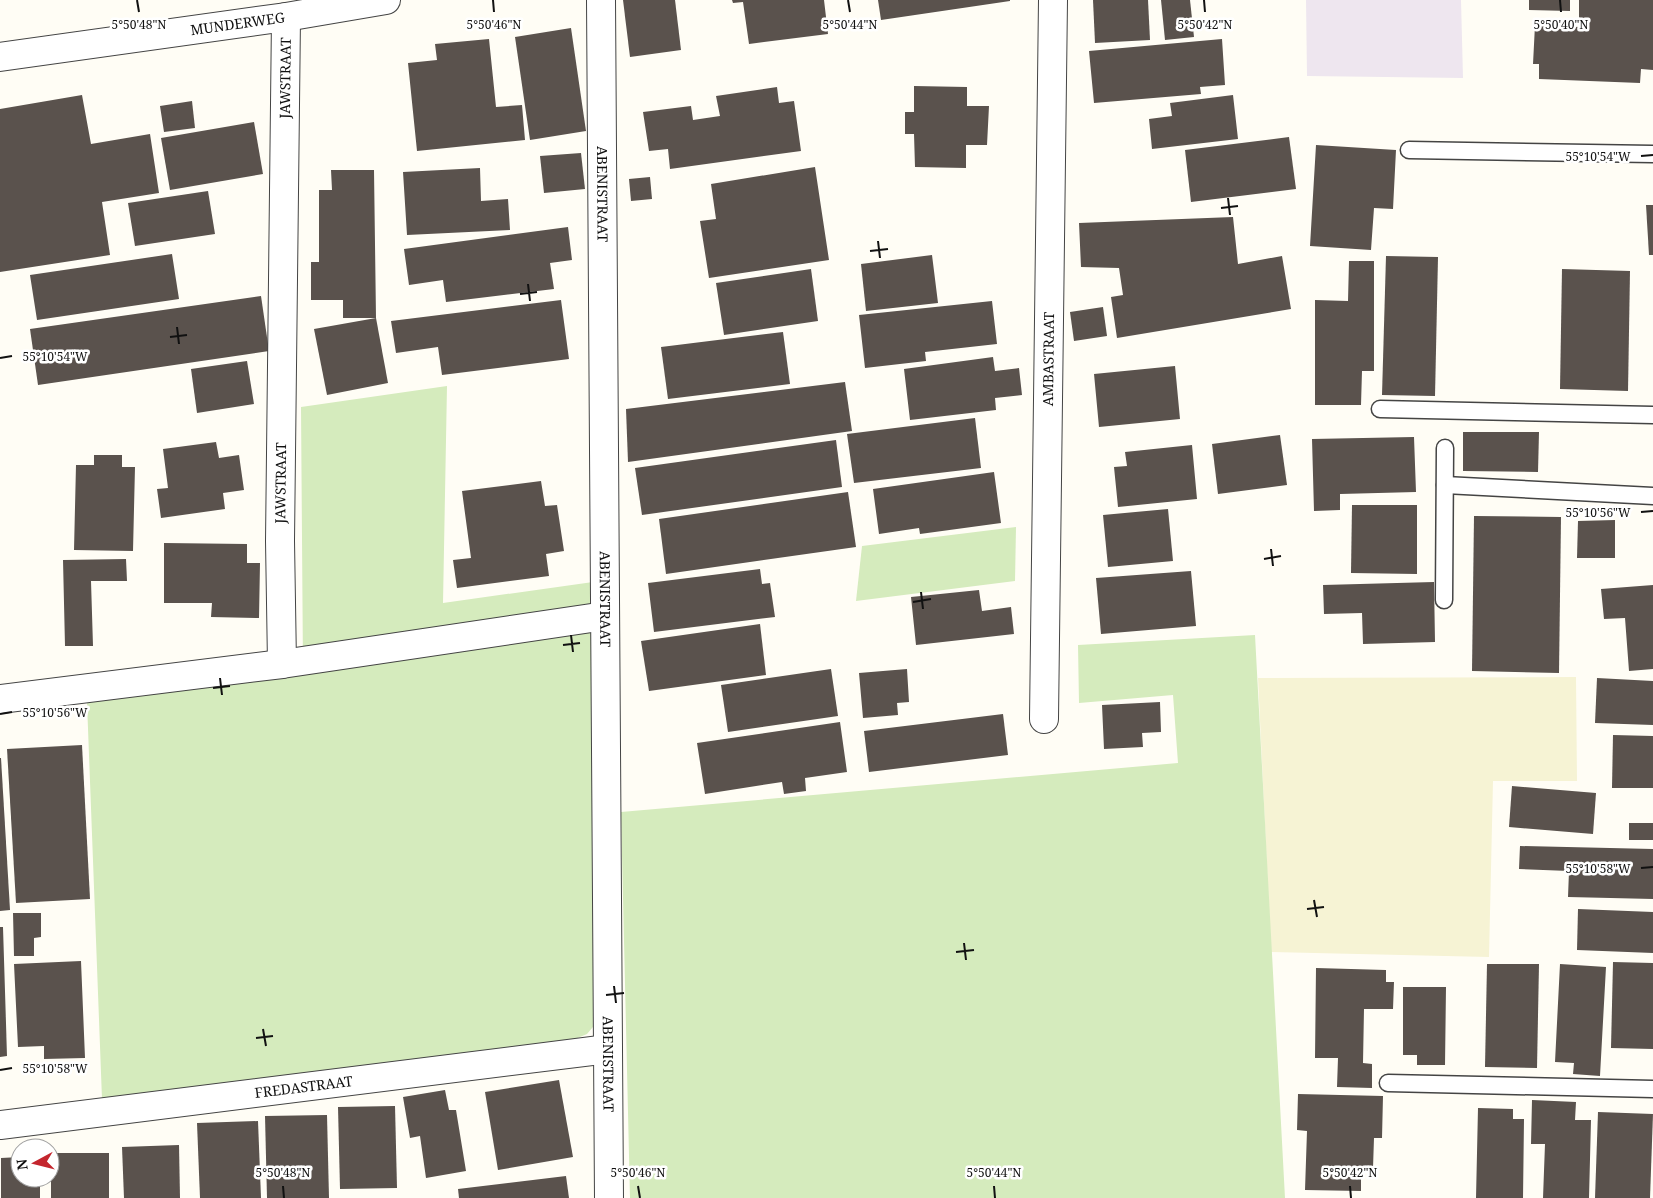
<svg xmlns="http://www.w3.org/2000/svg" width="1653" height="1198" font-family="'Noto Serif',serif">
<rect width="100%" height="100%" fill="#fffdf5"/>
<!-- industrial -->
<path fill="#eee6ef" d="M 1306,0 L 1461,0 L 1463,78 L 1307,76 Z"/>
<!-- farmland -->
<path fill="#f6f3d4" d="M 1576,677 L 1577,781 L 1493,781 L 1489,957 L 1271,952 L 1258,678 Z"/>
<!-- green -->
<g fill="#d5ebbd">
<path d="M 447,386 L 443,603 L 593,582 L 598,1021 L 587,1034 L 568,1042 L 102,1099 L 87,702 L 303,669 L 301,407 Z"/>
<path d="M 1016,527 L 1015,581 L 856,601 L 862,546 Z"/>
<path d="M 1255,635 L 1285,1198 L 630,1198 L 621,812 L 1178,763 L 1173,695 L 1079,703 L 1078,645 Z"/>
</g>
<!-- building -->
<g fill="#5a524d">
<path d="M 623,0 L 675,0 L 681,50 L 630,57 Z"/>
<path d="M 732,0 L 824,0 L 828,34 L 749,44 L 743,2 L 733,3 Z"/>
<path d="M 878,0 L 1010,0 L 1010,1 L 881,20 Z"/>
<path d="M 1093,0 L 1148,0 L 1150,40 L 1095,43 Z"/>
<path d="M 1161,0 L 1190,0 L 1194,37 L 1165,40 Z"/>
<path d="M 1529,0 L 1570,0 L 1570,11 L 1529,10 Z"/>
<path d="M 1579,0 L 1653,0 L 1653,70 L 1641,69 L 1640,83 L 1539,79 L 1539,64 L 1533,64 L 1535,25 L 1579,27 Z"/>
<path d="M 571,28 L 586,131 L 530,140 L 515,37 Z"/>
<path d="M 489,39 L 496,107 L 522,105 L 525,140 L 417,151 L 408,63 L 437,60 L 435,44 Z"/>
<path d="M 1222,39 L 1225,85 L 1200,87 L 1201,94 L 1094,103 L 1089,51 Z"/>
<path d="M 914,86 L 967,87 L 967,106 L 989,106 L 987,145 L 966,145 L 966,168 L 915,167 L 914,134 L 905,134 L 905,112 L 914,112 Z"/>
<path d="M 777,87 L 779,103 L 794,101 L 801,151 L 670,169 L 668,149 L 649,151 L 643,112 L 691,106 L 693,120 L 720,116 L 716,96 Z"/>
<path d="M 82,95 L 91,144 L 150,134 L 159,193 L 102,202 L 110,255 L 0,272 L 0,109 Z"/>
<path d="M 1233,95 L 1238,139 L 1152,149 L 1149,119 L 1172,116 L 1170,103 Z"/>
<path d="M 192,101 L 195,128 L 164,132 L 160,106 Z"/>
<path d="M 254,122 L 263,174 L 170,190 L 161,138 Z"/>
<path d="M 1289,137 L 1296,189 L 1191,202 L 1185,150 Z"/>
<path d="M 1316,145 L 1396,150 L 1393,209 L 1374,208 L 1371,250 L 1310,246 Z"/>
<path d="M 581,153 L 585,189 L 544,193 L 540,156 Z"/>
<path d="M 815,167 L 829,260 L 709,278 L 700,221 L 716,219 L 711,184 Z"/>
<path d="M 480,168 L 481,201 L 508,199 L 510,230 L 407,235 L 403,172 Z"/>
<path d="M 331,170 L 374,170 L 376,318 L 343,318 L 343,300 L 311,300 L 311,262 L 319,262 L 319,190 L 332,190 Z"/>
<path d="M 650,177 L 652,199 L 631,201 L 629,179 Z"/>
<path d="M 208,191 L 215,234 L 135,246 L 128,203 Z"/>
<path d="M 1646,205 L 1653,205 L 1653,255 L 1649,255 Z"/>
<path d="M 1233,217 L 1238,264 L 1282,256 L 1291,309 L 1117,338 L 1111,297 L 1123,295 L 1119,268 L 1081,267 L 1079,223 Z"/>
<path d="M 568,227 L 572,260 L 550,263 L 554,289 L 446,302 L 443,280 L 409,285 L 404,249 Z"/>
<path d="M 172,254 L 179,299 L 37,320 L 30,275 Z"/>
<path d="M 932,255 L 938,303 L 866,311 L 861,264 Z"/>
<path d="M 1386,256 L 1438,257 L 1435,396 L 1382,395 Z"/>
<path d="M 1349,261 L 1374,261 L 1374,371 L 1362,371 L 1361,405 L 1315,405 L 1315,300 L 1348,301 Z"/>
<path d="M 811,269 L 818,321 L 724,335 L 716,283 Z"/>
<path d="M 1562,269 L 1630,271 L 1628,391 L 1560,389 Z"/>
<path d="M 261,296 L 269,351 L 38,385 L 30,329 Z"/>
<path d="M 561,300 L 569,359 L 442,375 L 438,347 L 396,353 L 391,321 Z"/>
<path d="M 992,301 L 997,344 L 925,352 L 926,361 L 865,368 L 859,315 Z"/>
<path d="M 1103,307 L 1107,336 L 1074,341 L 1070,312 Z"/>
<path d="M 376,318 L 388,383 L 327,395 L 314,329 Z"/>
<path d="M 783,332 L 790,384 L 668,399 L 661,347 Z"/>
<path d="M 993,357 L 995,371 L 1019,368 L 1022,395 L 995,398 L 996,410 L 910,420 L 904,369 Z"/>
<path d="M 247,361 L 254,404 L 197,413 L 191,369 Z"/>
<path d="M 1175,366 L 1180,419 L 1099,427 L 1094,374 Z"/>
<path d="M 845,382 L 852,431 L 628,462 L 626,409 Z"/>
<path d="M 975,418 L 981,468 L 854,483 L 847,434 Z"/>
<path d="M 1463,432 L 1539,432 L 1538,472 L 1463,471 Z"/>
<path d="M 1280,435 L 1287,485 L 1218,494 L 1212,444 Z"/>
<path d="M 1414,437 L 1416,492 L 1340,494 L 1340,510 L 1314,511 L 1312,439 Z"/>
<path d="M 836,440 L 842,487 L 642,515 L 635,468 Z"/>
<path d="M 216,442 L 219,458 L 239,455 L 244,490 L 223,493 L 225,509 L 161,518 L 157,489 L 168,488 L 163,449 Z"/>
<path d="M 1192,445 L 1197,499 L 1118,507 L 1114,467 L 1127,466 L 1125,452 Z"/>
<path d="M 94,455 L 122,455 L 122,467 L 135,467 L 133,551 L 74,550 L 76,465 L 94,465 Z"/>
<path d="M 994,472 L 1001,523 L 920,534 L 919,528 L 879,534 L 873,489 Z"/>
<path d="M 541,481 L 545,506 L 557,505 L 564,551 L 546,554 L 549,576 L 457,588 L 453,560 L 471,558 L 462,491 Z"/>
<path d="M 848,492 L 856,547 L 666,574 L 659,519 Z"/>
<path d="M 1352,505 L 1417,505 L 1417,574 L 1351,573 Z"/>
<path d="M 1168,509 L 1173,561 L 1108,567 L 1103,515 Z"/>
<path d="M 1474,516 L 1561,517 L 1559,673 L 1472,671 Z"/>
<path d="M 1615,520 L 1615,558 L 1577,558 L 1578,521 Z"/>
<path d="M 164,543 L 247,544 L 247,563 L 260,563 L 259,618 L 211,617 L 212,603 L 164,603 Z"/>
<path d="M 126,559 L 127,581 L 91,581 L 93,646 L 65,646 L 63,560 Z"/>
<path d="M 760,569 L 762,584 L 770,583 L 775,617 L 654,632 L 648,583 Z"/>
<path d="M 1191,571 L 1196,626 L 1101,634 L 1096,578 Z"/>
<path d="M 1434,582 L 1435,642 L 1363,644 L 1362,613 L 1324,614 L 1323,585 Z"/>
<path d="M 1653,585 L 1653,669 L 1629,671 L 1625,618 L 1604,619 L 1601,589 Z"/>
<path d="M 979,590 L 982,611 L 1011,607 L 1014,634 L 916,645 L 911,597 Z"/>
<path d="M 760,624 L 766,675 L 649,691 L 641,641 Z"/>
<path d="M 831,669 L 838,716 L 728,732 L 721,685 Z"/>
<path d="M 907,669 L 909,702 L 897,703 L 898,715 L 863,718 L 859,673 Z"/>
<path d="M 1597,678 L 1653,681 L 1653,725 L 1595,723 Z"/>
<path d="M 1160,702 L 1161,732 L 1142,733 L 1143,747 L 1104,749 L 1102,705 Z"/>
<path d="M 1003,714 L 1008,755 L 869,772 L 864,731 Z"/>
<path d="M 840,722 L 847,772 L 805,778 L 806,791 L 784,794 L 782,782 L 705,794 L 697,743 Z"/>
<path d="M 1613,735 L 1653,736 L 1653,788 L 1612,788 Z"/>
<path d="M 82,745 L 90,899 L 16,903 L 7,749 Z"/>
<path d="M 0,758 L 1,758 L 10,910 L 0,911 Z"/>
<path d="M 1512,786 L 1596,793 L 1593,834 L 1509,827 Z"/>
<rect x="1629" y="823" width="24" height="17"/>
<path d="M 1520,846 L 1653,849 L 1653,899 L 1568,897 L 1569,871 L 1519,869 Z"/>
<path d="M 1578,909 L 1653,912 L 1653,953 L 1577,950 Z"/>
<path d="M 13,913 L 41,913 L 41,937 L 34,938 L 34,956 L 14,956 Z"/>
<path d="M 0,927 L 3,927 L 7,1056 L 0,1057 Z"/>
<path d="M 81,961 L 85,1058 L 44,1059 L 44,1046 L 18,1047 L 14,964 Z"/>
<path d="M 1613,962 L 1653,963 L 1653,1049 L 1611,1048 Z"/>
<path d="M 1487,964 L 1539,964 L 1537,1068 L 1485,1067 Z"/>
<path d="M 1560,964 L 1606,967 L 1600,1076 L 1573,1074 L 1574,1063 L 1555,1062 Z"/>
<path d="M 1316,968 L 1386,970 L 1386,982 L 1394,982 L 1393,1009 L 1364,1009 L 1363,1063 L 1372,1064 L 1372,1088 L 1337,1087 L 1338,1058 L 1315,1058 Z"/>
<path d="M 1403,987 L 1446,987 L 1445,1065 L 1417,1065 L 1417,1055 L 1403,1055 Z"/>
<path d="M 559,1080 L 573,1157 L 498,1170 L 485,1092 Z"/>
<path d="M 445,1090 L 449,1110 L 456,1110 L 466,1171 L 426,1178 L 420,1136 L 410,1138 L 403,1097 Z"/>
<path d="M 1298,1094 L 1383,1096 L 1382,1138 L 1374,1138 L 1373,1168 L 1361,1167 L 1361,1191 L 1305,1190 L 1307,1131 L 1297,1130 Z"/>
<path d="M 1532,1100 L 1576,1102 L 1575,1120 L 1591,1120 L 1589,1198 L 1543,1198 L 1545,1144 L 1531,1144 Z"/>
<path d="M 395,1106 L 397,1188 L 340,1189 L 338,1107 Z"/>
<path d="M 1478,1108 L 1513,1109 L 1513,1119 L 1524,1119 L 1523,1198 L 1476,1198 Z"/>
<path d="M 1598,1112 L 1653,1114 L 1650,1198 L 1595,1198 Z"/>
<path d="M 327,1115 L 329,1198 L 267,1198 L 265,1116 Z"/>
<path d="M 258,1121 L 261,1198 L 200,1198 L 197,1123 Z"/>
<path d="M 179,1145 L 180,1198 L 124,1198 L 122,1147 Z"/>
<rect x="51" y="1153" width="58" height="45"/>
<path d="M 20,1157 L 20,1178 L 40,1178 L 40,1198 L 1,1198 L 1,1158 Z"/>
<path d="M 566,1176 L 569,1198 L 459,1198 L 458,1189 Z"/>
</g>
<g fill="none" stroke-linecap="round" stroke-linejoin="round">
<defs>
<g id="service">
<path d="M 1409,150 L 1653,154"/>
<path d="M 1380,409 L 1653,415"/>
<path d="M 1445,485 L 1653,496"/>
<path d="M 1444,600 L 1445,448"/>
<path d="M 1388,1083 L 1653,1089"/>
</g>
<g id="minor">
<path id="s1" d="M 601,0 L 609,1198"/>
<path id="s2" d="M 282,664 L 280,541 L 286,17"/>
<path d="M 0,699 L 282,664 L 605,616"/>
<path id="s3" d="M 1044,719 L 1053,0"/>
<path id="s4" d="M 0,1125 L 608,1049"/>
</g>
<g id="tertiary">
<path id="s5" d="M 0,57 L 286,17 L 386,0"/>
</g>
</defs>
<!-- service casing -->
<use href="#service" stroke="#444" stroke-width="19"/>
<!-- minor casing -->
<use href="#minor" stroke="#444" stroke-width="30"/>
<!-- tertiary casing -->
<use href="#tertiary" stroke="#444" stroke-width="30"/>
<!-- service -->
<use href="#service" stroke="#fff" stroke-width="16"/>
<!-- minor -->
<use href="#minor" stroke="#fff" stroke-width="28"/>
<!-- tertiary -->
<use href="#tertiary" stroke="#fff" stroke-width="28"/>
</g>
<!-- ticks -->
<path fill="none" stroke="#111" stroke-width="2" d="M 137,0 L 139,12M 493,0 L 494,12M 848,0 L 850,12M 1204,0 L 1205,12M 1560,0 L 1561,12M 1641,156 L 1653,155M 1228,198 L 1230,215M 1221,208 L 1238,206M 878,241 L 880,258M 870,251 L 888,249M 528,284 L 530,301M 520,294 L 537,292M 177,327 L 179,344M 170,337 L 187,335M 0,358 L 12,356M 1641,512 L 1653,511M 1271,549 L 1273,566M 1264,559 L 1281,556M 921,592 L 923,609M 913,602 L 931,599M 571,635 L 573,652M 563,645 L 580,643M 220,678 L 222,695M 213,688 L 230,686M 0,714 L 12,712M 1641,868 L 1653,867M 1314,900 L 1317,917M 1307,909 L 1324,907M 964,943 L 966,960M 956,952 L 974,950M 614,986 L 616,1003M 606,995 L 624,993M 263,1029 L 266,1046M 256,1038 L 273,1036M 0,1070 L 12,1068M 283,1186 L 284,1198M 638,1186 L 640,1198M 994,1186 L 995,1198M 1350,1186 L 1351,1198"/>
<g text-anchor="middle" stroke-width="5" stroke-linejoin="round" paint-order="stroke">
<!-- street labels -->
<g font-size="14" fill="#111" stroke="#fff">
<text dy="5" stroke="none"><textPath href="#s5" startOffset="240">MUNDERWEG</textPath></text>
<text dy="5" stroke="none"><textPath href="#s2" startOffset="586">JAWSTRAAT</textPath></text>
<text dy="5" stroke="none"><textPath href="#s1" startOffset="194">ABENISTRAAT</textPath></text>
<text dy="5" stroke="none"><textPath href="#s3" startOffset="360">AMBASTRAAT</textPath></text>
<text dy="5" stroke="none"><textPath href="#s2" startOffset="181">JAWSTRAAT</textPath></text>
<text dy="5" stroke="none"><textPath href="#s1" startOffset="599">ABENISTRAAT</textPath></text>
<text dy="5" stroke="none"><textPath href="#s1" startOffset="1064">ABENISTRAAT</textPath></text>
<text dy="5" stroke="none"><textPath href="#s4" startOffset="306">FREDASTRAAT</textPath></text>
</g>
</g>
<g font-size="12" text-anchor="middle" fill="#111" stroke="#fff" stroke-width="5" stroke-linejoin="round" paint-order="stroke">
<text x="139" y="29">5°50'48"N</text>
<text x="494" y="29">5°50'46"N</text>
<text x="850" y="29">5°50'44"N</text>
<text x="1205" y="29">5°50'42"N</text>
<text x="1561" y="29">5°50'40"N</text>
<text x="1598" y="161">55°10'54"W</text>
<text x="55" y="361">55°10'54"W</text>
<text x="1598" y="517">55°10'56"W</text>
<text x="55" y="717">55°10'56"W</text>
<text x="1598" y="873">55°10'58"W</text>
<text x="55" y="1073">55°10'58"W</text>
<text x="283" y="1177">5°50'48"N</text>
<text x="638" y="1177">5°50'46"N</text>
<text x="994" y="1177">5°50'44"N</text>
<text x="1350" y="1177">5°50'42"N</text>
</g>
<!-- north arrow -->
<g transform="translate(35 1163) rotate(263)"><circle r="24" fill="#ffffff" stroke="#a0a0a0"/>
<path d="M0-4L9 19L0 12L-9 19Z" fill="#c4262e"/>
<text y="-8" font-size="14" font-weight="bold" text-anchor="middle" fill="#111111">N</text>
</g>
</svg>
